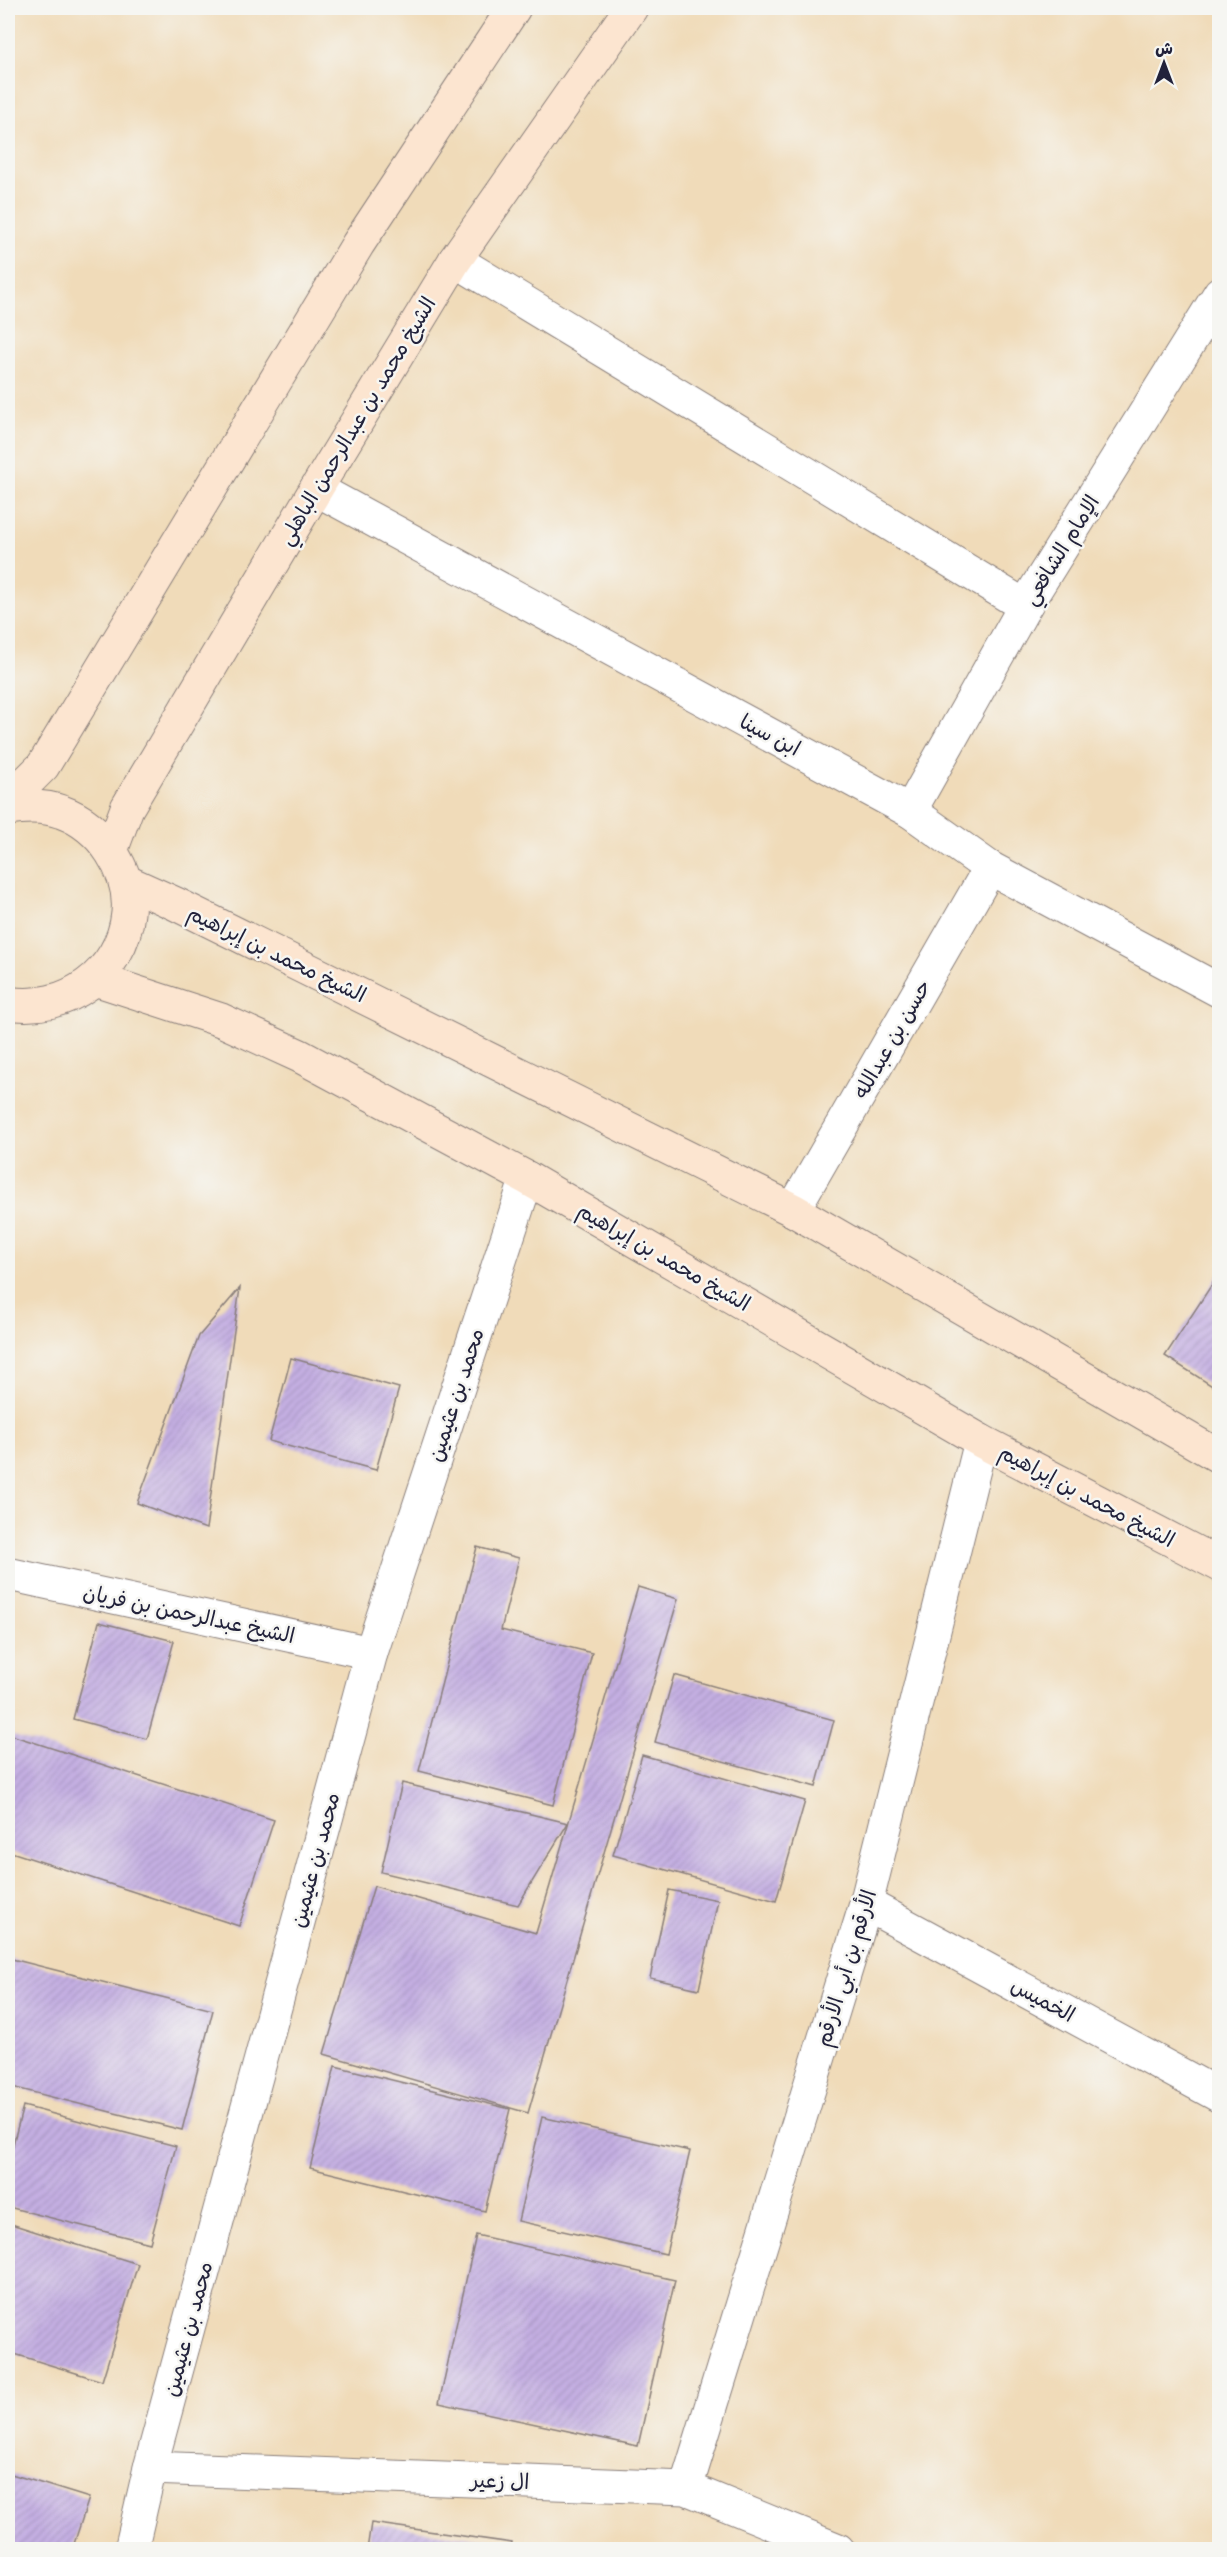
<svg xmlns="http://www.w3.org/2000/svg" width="1227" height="2557" font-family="'Indie Flower','Playpen Sans Arabic',sans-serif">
<defs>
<pattern id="building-hatch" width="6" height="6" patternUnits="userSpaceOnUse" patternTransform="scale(1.5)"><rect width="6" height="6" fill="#c4afe2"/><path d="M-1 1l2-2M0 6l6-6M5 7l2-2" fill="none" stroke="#a896c3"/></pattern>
</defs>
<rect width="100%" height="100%" fill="#f6f6f2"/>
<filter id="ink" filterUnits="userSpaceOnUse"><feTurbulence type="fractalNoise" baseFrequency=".0167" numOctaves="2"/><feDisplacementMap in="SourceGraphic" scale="12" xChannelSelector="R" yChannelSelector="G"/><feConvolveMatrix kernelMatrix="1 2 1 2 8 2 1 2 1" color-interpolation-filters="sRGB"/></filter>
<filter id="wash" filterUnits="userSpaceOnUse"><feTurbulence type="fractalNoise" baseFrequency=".008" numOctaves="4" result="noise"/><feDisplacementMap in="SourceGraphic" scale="24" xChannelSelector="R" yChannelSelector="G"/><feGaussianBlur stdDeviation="1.35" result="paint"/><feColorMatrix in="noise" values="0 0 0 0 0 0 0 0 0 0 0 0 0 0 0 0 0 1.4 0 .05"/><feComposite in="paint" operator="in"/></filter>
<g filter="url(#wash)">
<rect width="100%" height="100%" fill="#f0dbb9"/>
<g id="blocks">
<!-- building -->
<g fill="url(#building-hatch)">
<path d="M 1220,1272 L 1220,1391 L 1165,1356 Z"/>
<path d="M 240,1288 L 206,1529 L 137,1503 L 199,1336 Z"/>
<path d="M 291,1358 L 399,1388 L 376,1470 L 269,1441 Z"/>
<path d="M 477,1547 L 519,1558 L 501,1630 L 592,1653 L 553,1805 L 419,1771 Z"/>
<path d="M 638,1587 L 678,1599 L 528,2113 L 324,2054 L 374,1886 L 536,1933 Z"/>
<path d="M 99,1622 L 174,1641 L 147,1739 L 73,1719 Z"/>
<path d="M 674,1675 L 834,1720 L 816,1787 L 655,1742 Z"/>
<path d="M 8,1734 L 274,1820 L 239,1926 L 8,1851 Z"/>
<path d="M 642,1755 L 805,1801 L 776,1901 L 613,1855 Z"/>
<path d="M 402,1783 L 568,1823 L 518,1905 L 381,1872 Z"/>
<path d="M 669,1890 L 718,1900 L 699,1989 L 650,1978 Z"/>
<path d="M 8,1958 L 213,2010 L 182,2130 L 8,2086 Z"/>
<path d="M 335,2066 L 510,2109 L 485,2211 L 310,2168 Z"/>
<path d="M 23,2106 L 176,2146 L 150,2243 L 8,2207 L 8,2164 Z"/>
<path d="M 542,2117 L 690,2151 L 666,2254 L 518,2221 Z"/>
<path d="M 8,2223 L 138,2264 L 102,2381 L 8,2352 Z"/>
<path d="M 476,2235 L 675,2280 L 638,2446 L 439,2403 Z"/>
<path d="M 8,2473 L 89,2498 L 72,2550 L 8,2550 Z"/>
<path d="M 371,2523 L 512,2543 L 511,2550 L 367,2550 Z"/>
</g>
</g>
</g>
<g filter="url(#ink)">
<use href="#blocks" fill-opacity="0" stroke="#897e7a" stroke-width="1.5"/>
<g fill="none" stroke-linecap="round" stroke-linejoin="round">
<defs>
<g id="street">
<path d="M 455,260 L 1025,606"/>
<path d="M 316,489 L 910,811 L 990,868 L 1220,991"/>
<path d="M 910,811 L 1025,606 L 1220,293"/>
<path d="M 793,1210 L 990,868"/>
<path d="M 8,1574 L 371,1653"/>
<path d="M 866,1904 L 1220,2096"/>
<path d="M 150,2468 L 686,2488 L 838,2550"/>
<path d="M 686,2488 L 866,1904 L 981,1441"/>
<path d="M 131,2550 L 150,2468 L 371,1653 L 527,1178"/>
</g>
<g id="secondary">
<path d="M 8,801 L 43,766 L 358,244 L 514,8"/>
<path d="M 8,809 C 26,806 44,805 62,812 C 101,826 132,871 128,913 C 122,973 66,1013 8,1003"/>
<path d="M 111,851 L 127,808 L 316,489 L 455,260 L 631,8"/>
<path d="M 125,881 L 176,904 L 793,1210 L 1220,1457"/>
<path d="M 95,979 L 221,1020 L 300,1056 L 527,1178 L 981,1441 L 1220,1565"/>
</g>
</defs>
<!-- street casing -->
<use href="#street" stroke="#897e7a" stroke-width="35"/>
<!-- secondary casing -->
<use href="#secondary" stroke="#897e7a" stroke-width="35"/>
<!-- street -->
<use href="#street" stroke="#fff" stroke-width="33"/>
<!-- secondary -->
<use href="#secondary" stroke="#fce5d0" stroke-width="33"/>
</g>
</g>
<g text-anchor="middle" stroke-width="5" stroke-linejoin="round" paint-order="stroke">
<!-- street labels -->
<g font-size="21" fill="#22223b" stroke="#f6f6f2">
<text transform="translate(357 421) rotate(-59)" y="7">الشيخ محمد بن عبدالرحمن الباهلي</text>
<text transform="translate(1061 550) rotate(-58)" y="7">الإمام الشافعي</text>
<text transform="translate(770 735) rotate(28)" y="7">ابن سينا</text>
<text transform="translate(277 954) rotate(26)" y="7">الشيخ محمد بن إبراهيم</text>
<text transform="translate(892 1039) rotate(-60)" y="7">حسن بن عبدالله</text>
<text transform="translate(664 1257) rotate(30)" y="7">الشيخ محمد بن إبراهيم</text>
<text transform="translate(456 1395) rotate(-72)" y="7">محمد بن عثيمين</text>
<text transform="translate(1087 1496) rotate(28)" y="7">الشيخ محمد بن إبراهيم</text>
<text transform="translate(189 1614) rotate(12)" y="7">الشيخ عبدالرحمن بن فريان</text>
<text transform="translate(315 1860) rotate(-75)" y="7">محمد بن عثيمين</text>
<text transform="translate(846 1968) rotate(-73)" y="7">الأرقم بن أبي الأرقم</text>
<text transform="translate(1043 2000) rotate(29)" y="7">الخميس</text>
<text transform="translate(188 2329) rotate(-75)" y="7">محمد بن عثيمين</text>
<text transform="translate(500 2481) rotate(2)" y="7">ال زعير</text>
</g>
</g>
<!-- margin -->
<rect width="1227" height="2557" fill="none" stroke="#f6f6f2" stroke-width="30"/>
<!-- north arrow -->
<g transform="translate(1164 63)" stroke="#f6f6f2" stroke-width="4.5" paint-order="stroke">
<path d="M0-4.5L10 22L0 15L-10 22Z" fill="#22223b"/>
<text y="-9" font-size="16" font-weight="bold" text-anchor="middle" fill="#22223b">ش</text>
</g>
</svg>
